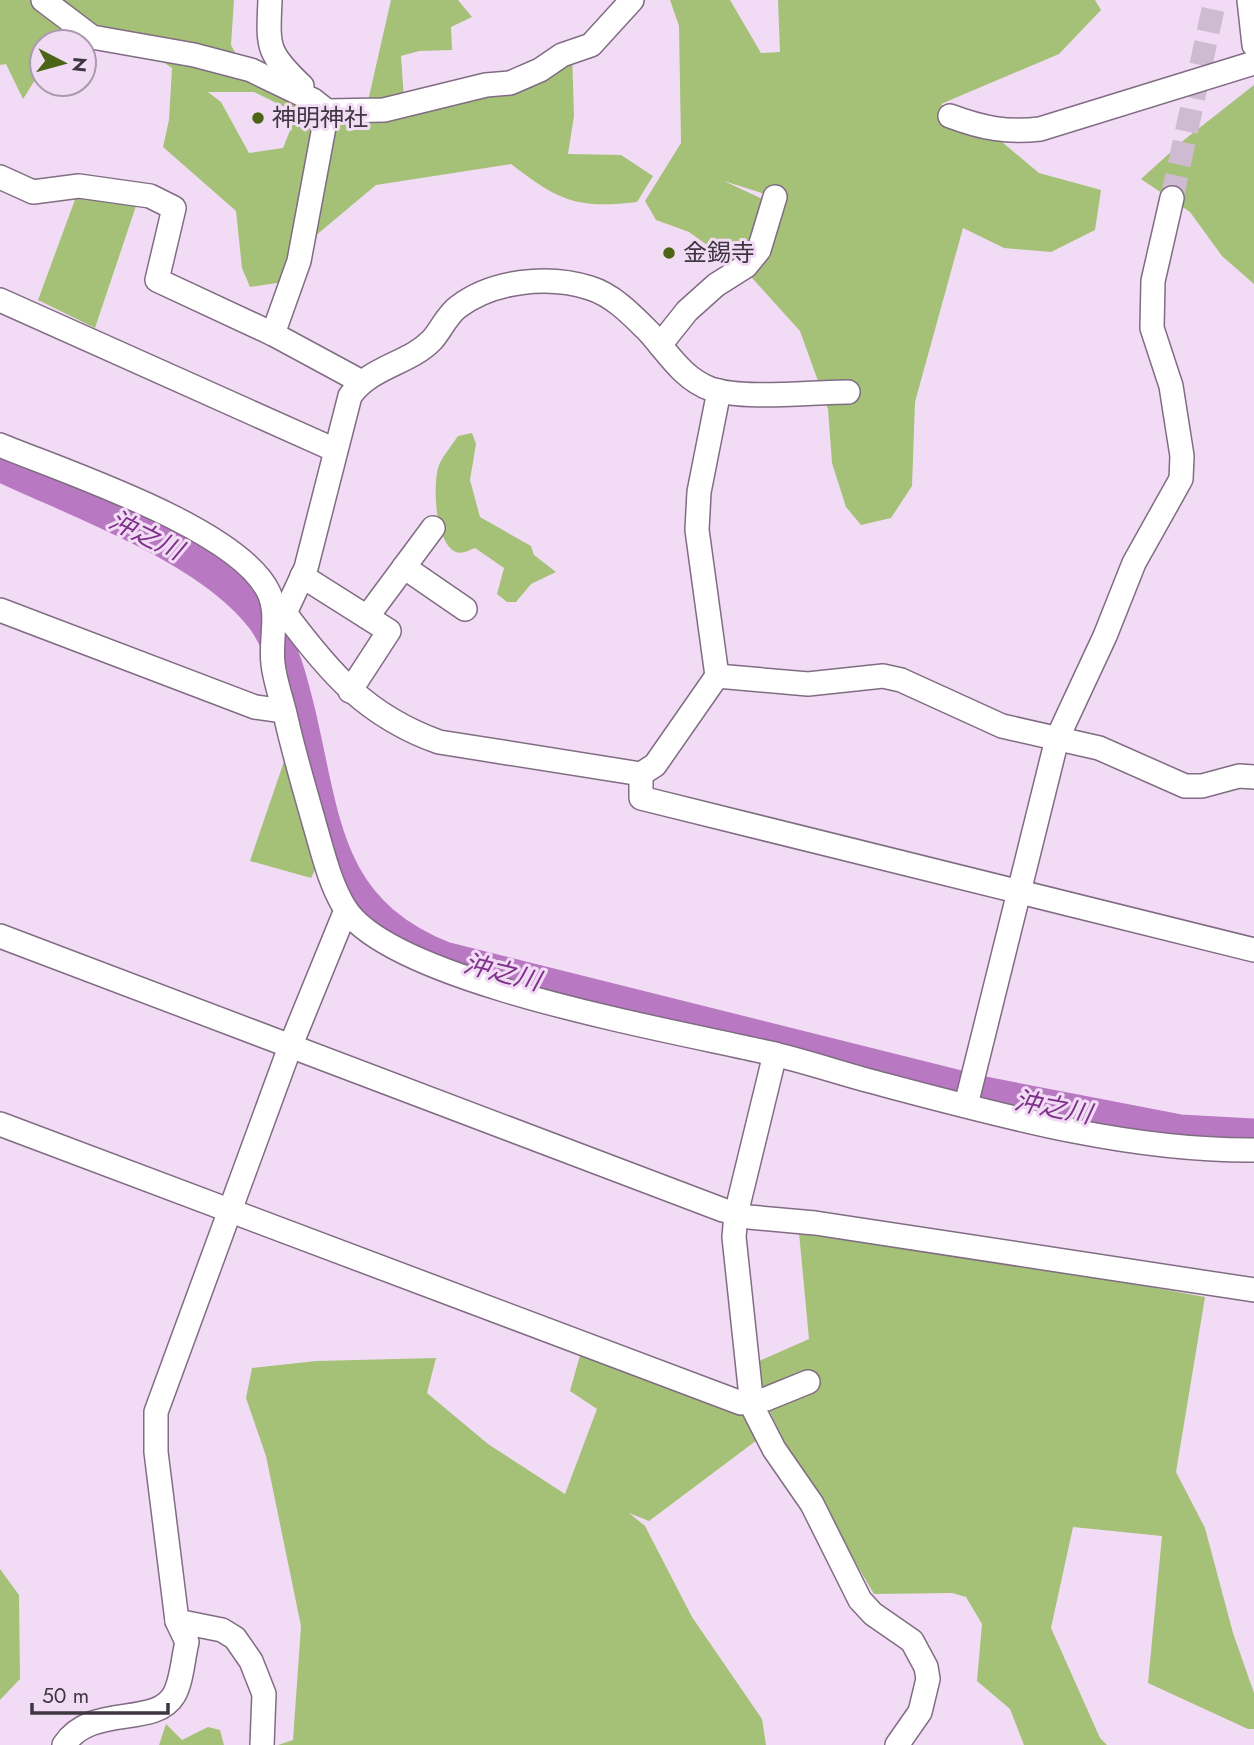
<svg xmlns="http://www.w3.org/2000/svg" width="1254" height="1745" font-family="Jost,'Noto Sans JP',sans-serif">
<rect width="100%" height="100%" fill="#f2dcf5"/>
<!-- green -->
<g fill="#a5c178" fill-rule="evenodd">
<path d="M 0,0 L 234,0 L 231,45 L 247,74 L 298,103 L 301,109 L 311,96 L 342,109 L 407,107 L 572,52 L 574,116 L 568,154 L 621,155 L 653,176 L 637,202 C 576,209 559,201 511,164 L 376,185 L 314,237 L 297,280 L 250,287 L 242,268 L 236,211 L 163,147 L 169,120 L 172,68 L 139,46 L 73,20 L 59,42 L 42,42 L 42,69 L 23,99 L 6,64 L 0,65 ZM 208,92 L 254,92 L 297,113 L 283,148 L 249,153 L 221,102 Z"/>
<path d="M 391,0 L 458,0 L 472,17 L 451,27 L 452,50 L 419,51 L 401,56 L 404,99 L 368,101 Z"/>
<path d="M 670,0 L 730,0 L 761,53 L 780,52 L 778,0 L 1095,0 L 1101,10 L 1059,54 L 941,104 L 1002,142 L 1039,173 L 1101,190 L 1095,230 L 1051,252 L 1004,248 L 963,228 L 915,402 L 912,486 L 891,518 L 861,525 L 846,507 L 832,463 L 828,409 L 800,331 L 743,268 C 773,253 771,227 774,197 L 724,181 L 769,202 L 759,250 L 735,265 L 689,232 L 656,220 L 645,201 L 681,143 L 679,26 Z"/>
<path d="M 1254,85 L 1254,284 L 1222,256 L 1190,212 L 1141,179 L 1184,140 Z"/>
<path d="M 76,197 L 136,206 L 95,328 L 38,300 Z"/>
<path d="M 472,433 L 476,444 L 470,480 L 480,517 L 531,546 L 534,555 L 556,572 L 531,584 L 516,602 L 507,602 L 497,594 L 504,568 L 475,548 C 468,551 460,555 454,551 C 435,539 433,488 438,468 C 441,458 452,445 458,436 Z"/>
<path d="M 291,741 L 317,866 L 311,878 L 250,861 Z"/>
<path d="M 798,1222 L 1205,1297 L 1176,1472 L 1205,1528 L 1233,1633 L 1254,1693 L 1254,1729 L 1248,1729 L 1148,1683 L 1162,1536 L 1073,1527 L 1051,1628 L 1100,1738 L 1107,1745 L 1024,1745 L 1010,1709 L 977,1681 L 982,1624 L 966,1597 L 952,1593 L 874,1594 L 784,1441 L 748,1366 L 809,1339 Z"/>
<path d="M 582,1348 L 735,1408 L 752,1421 L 761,1437 L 649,1521 L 629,1513 L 645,1526 L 692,1617 L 762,1719 L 766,1745 L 278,1745 L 293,1740 L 301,1626 L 266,1456 L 246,1398 L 252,1368 L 316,1361 L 436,1358 L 427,1393 L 488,1444 L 565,1494 L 597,1409 L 570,1391 Z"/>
<path d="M 0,1569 L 19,1595 L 20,1679 L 0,1700 Z"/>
<path d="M 166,1724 L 182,1740 L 208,1727 L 220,1730 L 224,1745 L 159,1745 Z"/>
</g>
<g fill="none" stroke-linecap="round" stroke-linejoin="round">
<!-- river -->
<path stroke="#b878c2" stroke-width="33" d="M 0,465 C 80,503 210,548 263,619 C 283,647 291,680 299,713 C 325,823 325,910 444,958 L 984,1093 L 1180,1131 L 1254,1135"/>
<!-- minor-tunnel -->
<path stroke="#cebbd1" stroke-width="23" stroke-dasharray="23 11" stroke-linecap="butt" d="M 1172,198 L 1215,0"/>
<defs>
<g id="minor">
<path d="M 43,0 L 92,37 L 194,55 L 251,70 L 313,100 L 327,111 L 384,110 L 486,85 L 510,83 L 540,70 L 562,55 L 591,45 L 632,0"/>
<path d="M 270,0 C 268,47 266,52 302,86"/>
<path d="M 1249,0 L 1254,45"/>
<path d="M 950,116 C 982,128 1007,133 1040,129 L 1254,63"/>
<path d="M 0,177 L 33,192 L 79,186 L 150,196 L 174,208 L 157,280 L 273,334 L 360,381"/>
<path d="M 0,300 L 335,450"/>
<path d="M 273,334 L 299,261 L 327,111"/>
<path d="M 660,345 L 687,311 L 716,285 L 746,266 L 759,250 L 775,197"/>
<path d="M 0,445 C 65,472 240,529 269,593 C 279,615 270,640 273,664 C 275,682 282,700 286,718 C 294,754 305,790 315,826 C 323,853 330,884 345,908 C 392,983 681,1032 770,1053 C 804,1061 837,1072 870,1081 C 995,1114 1124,1151 1254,1150"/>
<path d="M 404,567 L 465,609"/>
<path d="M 302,576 L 389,631 L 350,691"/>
<path d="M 0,610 L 255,707 L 284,711"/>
<path d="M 274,612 L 285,613 C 329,672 366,716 439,742 L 641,774 L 655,765 L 717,676 L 808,684 L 883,676 L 901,680 L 1002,726 L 1099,748 L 1185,786 L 1202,786 L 1239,776 L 1254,777"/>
<path d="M 285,613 L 306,568 L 350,396 C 371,366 409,364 432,340 C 441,330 447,315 458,307 C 493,280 549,275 590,288 C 613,295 632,315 649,332 C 668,353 683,379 711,389 C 744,400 811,392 848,392"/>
<path d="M 367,617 L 433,528"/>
<path d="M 717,676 L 697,530 L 699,492 L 719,391"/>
<path d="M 641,774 L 641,798 L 1254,950"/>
<path d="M 0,936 L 723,1210 L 749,1217 L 815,1223 L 1254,1290"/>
<path d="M 775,1054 L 736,1214 L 734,1237 L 752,1406 L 774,1449 L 812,1504 L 860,1600 L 873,1614 L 912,1641 L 926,1667 L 928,1679 L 920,1712 L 897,1745"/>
<path d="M 966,1105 L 1057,739 L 1105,636 L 1134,563 L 1181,479 L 1182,456 L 1171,386 L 1152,328 L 1153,281 L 1172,198"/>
<path d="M 0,1124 L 741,1403 L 766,1399 L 808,1382"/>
<path d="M 177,1621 L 222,1630 L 235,1638 L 251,1661 L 264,1694 L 262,1745"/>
<path d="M 64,1745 C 91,1703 155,1728 174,1695 C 182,1681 183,1658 187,1642 L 177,1621 L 156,1452 L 156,1412 L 290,1047 L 346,910"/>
</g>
</defs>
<!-- minor casing -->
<use href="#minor" stroke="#806c83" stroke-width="26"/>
<!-- minor -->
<use href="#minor" stroke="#fff" stroke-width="23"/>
</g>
<!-- markers -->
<g fill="#4c6515" stroke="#f2dcf5" stroke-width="2.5">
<circle cx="258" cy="118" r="7"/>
<circle cx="669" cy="253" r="7"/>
</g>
<g text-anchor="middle" stroke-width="6" stroke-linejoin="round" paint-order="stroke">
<!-- poi labels -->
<g font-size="24" fill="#3e3640" stroke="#f2dcf5" text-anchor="start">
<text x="272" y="126">神明神社</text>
<text x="683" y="261">金錫寺</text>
</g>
<!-- water labels -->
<g font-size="26" font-style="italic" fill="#7e308a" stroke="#f2dcf5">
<text transform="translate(146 535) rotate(26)" y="9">沖之川</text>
<text transform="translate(502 972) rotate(14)" y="9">沖之川</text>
<text transform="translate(1053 1107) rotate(11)" y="9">沖之川</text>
</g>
</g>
<!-- north arrow -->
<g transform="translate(63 63) rotate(96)"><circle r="33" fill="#f2dcf5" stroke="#aa9aad" stroke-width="2"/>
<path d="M0-5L12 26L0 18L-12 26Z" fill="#4c6515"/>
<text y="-10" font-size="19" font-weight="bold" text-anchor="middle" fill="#3e3640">N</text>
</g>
<!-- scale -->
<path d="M32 1703v10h136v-10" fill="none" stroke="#3e3640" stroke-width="3.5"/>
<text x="42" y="1703" font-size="21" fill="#3e3640" stroke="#f2dcf5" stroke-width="5" paint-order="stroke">50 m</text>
</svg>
